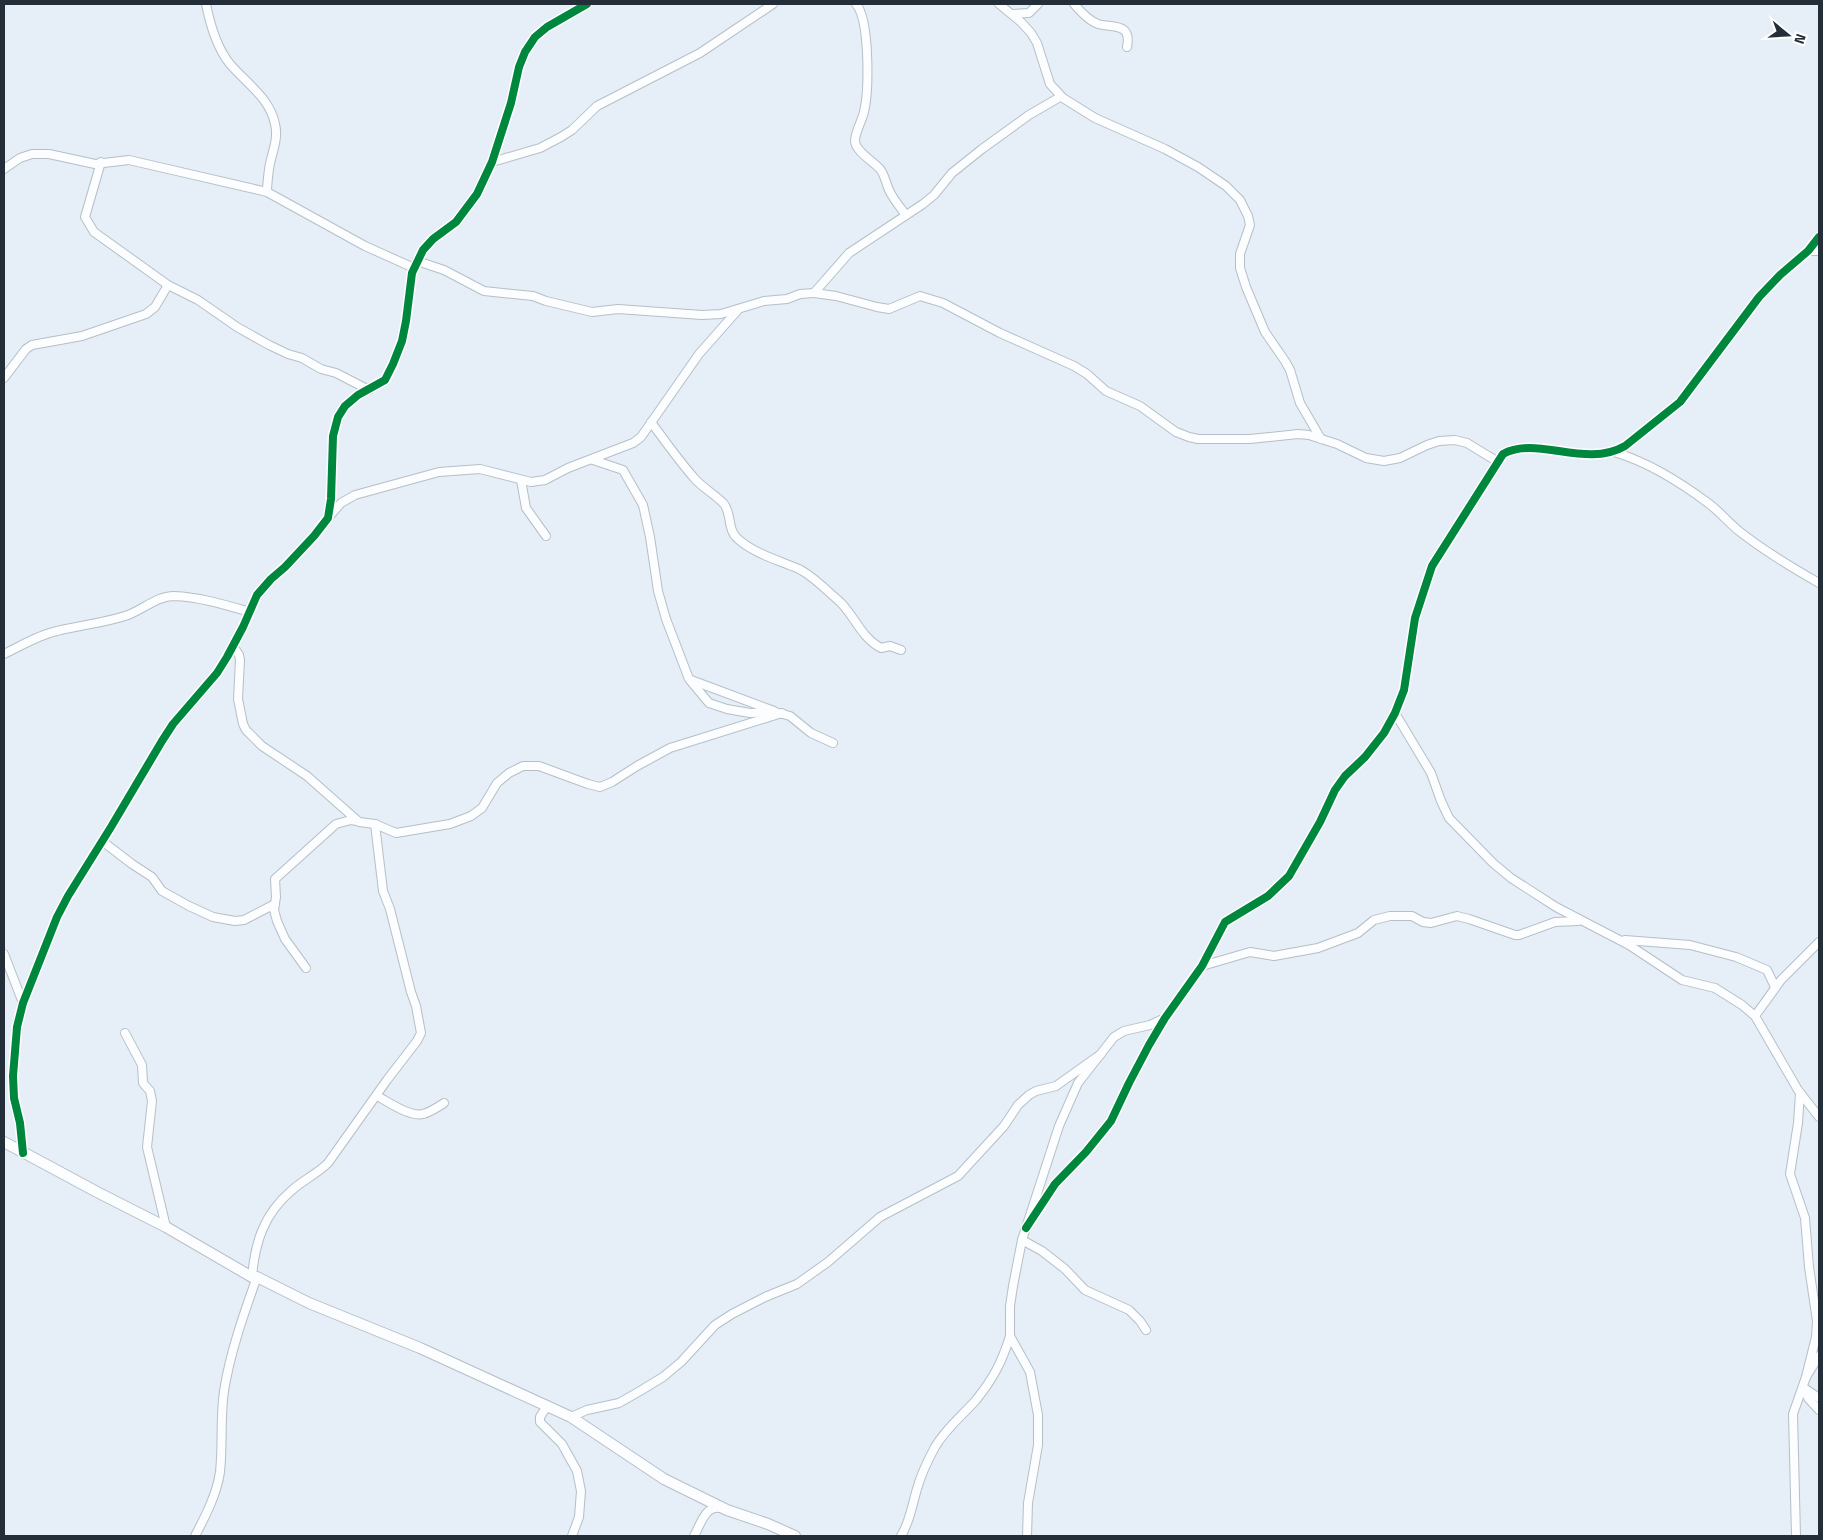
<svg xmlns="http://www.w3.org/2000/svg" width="1823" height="1540" font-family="'Titillium Web',sans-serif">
<rect width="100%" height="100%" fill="#e6eff7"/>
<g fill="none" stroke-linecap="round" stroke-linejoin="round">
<defs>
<g id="minor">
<path d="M 206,4 C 210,24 216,47 230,64 C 246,83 270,98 275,124 C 279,140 271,154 269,169 C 268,177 267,185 267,192"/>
<path d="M 856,4 C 870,20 869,91 864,112 C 862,121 855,132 855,141 C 855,151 874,162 880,169 C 885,175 886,184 889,190 C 893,199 900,207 906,215"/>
<path d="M 999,4 L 1021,22 L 1031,33 L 1037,43 L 1050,84 L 1063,98 L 1095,118 L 1165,149 L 1198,167 L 1226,186 L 1240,200 L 1248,216 L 1250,225 L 1240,254 L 1240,268 L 1246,287 L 1265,332 L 1285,361 L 1290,370 L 1300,403 L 1321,439"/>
<path d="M 1074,4 C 1080,11 1089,21 1098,24 C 1112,28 1132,22 1127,47"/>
<path d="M 1013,14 L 1029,13 L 1038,4"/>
<path d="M 101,162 L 85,217 L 94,232 L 168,285 L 198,300 L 237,327 L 269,345 L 288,354 L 302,358 L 321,369 L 336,373 L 369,390"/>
<path d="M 492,162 L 540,148 L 561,137 L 572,130 L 597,106 L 700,53 L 773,4"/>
<path d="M 4,169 L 20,158 L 32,154 L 49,154 L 95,164 L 129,160 L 267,192 L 365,246 L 414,268"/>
<path d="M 1808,251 L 1819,251"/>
<path d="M 417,261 L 444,270 L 484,291 L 533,296 L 546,301 L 592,312 L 618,309 L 702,315 L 721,314 L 764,301 L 787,299 L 800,294 L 814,293 L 849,253 L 923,204 L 934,195 L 952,173 L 982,149 L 1029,115 L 1060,97"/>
<path d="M 814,293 L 836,296 L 877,307 L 889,309 L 920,296 L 943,303 L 1000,333 L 1074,366 L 1087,374 L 1106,391 L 1140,406 L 1176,432 L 1189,437 L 1198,439 L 1250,439 L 1298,434 L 1309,435 L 1337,444 L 1366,458 L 1384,461 L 1400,458 L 1427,445 L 1439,441 L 1455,440 L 1467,443 L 1498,462"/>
<path d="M 4,378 L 26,349 L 32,345 L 82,336 L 146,314 L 155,307 L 168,285"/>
<path d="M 651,422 C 665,441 679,461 695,479 C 703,488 717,496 724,504 C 732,514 727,530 738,539 C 755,554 778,560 799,569 C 813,576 826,590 838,600 C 854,614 860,637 881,648 L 890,646 L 901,650"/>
<path d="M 1614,452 C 1648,462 1680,482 1708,503 C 1719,511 1728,522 1739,531 C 1764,551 1791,567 1819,583"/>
<path d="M 593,460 L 623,470 L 643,505 L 650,537 L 658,591 L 666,619 L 689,679 L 709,703 L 727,709 L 750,713 L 775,712 L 790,716 L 811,733 L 833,743"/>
<path d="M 521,480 L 526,508 L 546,536"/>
<path d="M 328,518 L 341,503 L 355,495 L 439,472 L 480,469 L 531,482 L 545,480 L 568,468 L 633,443 L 641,437 L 699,354 L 737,311"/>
<path d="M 233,646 L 239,655 L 240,660 L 238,699 L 243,724 L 246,730 L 262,746 L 307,776 L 359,822 L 375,824 L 396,833 L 450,824 L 471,816 L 482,808 L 497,783 L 509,773 L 523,766 L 539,766 L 588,784 L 600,787 L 612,782 L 637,766 L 670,748 L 782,713"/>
<path d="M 4,654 C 21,646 38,635 57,631 C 81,625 105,623 128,615 C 144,609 157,596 174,596 C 200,597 226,605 250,612"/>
<path d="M 691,680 L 774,711"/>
<path d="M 1395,713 L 1431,773 L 1441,801 L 1449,818 L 1493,863 L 1511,878 L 1556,907 L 1629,945 L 1682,980 L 1715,988 L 1742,1005 L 1755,1016 L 1798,1090 L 1819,1117"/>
<path d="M 102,841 L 132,864 L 152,877 L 162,891 L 189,906 L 213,917 L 235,921 L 244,920 L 275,904"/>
<path d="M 1625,940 L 1690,945 L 1736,957 L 1767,970 L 1775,987"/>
<path d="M 4,954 L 23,1003"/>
<path d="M 1202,966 L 1250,952 L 1274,956 L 1318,948 L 1358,933 L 1374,920 L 1390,916 L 1412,916 L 1423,922 L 1431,923 L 1457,916 L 1469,919 L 1515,935 L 1519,935 L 1555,922 L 1578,921"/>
<path d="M 306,968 L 285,939 L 277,921 L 274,910 L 276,897 L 275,879 L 336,824 L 351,820 L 357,821"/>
<path d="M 1755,1016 L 1781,980 L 1819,942"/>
<path d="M 125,1033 L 142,1065 L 143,1083 L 150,1091 L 152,1101 L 147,1147 L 166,1227"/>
<path d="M 1800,1093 L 1798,1123 L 1790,1174 L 1805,1218 L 1809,1267 L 1817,1321 L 1816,1337 L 1806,1377"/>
<path d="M 377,1096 C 389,1102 409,1117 423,1114 C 431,1112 438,1107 444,1103"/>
<path d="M 23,1153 L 20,1123 L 14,1098 L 13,1076 L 17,1027 L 23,1003 L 57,917 L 68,896 L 111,827 L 162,741 L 173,724 L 217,673 L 227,657 L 243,627 L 257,595 L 271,579 L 285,567 L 314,536 L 328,518 L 331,499 L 333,436 L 338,417 L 345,406 L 358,395 L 385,380 L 393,364 L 402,341 L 406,321 L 412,273 L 423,250 L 433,239 L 456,222 L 477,194 L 492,162 L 511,103 L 519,67 L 525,52 L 535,37 L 547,27 L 587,4"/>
<path d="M 1026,1228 L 1055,1184 L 1086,1152 L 1111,1121 L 1129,1083 L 1149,1045 L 1165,1018 L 1202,966 L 1225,922 L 1268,896 L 1289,876 L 1320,822 L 1335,790 L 1345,776 L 1365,757 L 1384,733 L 1395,713 L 1404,690 L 1415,618 L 1432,566 L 1503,454 C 1537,435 1585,469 1625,446 L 1680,402 L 1759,297 L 1780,275 L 1808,251 L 1819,237"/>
<path d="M 1022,1240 L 1042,1251 L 1065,1269 L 1085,1290 L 1129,1310 L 1140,1321 L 1146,1330"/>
<path d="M 252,1277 C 255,1242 264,1214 291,1191 C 303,1180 317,1174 328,1163 L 387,1080 L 417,1041 L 421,1033 L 416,1006 L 411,992 L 390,909 L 383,891 L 375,824"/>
<path d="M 1804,1388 L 1819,1398"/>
<path d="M 1804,1389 L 1808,1398 L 1819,1410"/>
<path d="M 547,1406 L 540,1417 L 540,1422 L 562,1444 L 577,1471 L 581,1491 L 579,1517 L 572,1536"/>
<path d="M 571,1417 L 587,1410 L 619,1403 L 640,1391 L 663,1377 L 681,1362 L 715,1325 L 732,1314 L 765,1297 L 797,1284 L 828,1262 L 880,1217 L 958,1176 L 1004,1126 L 1018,1105 L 1029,1095 L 1036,1091 L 1056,1086 L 1101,1054"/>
<path d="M 195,1536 C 205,1517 217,1494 220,1472 C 223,1445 220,1418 224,1391 C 230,1353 244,1313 257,1277"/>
<path d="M 694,1536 C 700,1526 705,1505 720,1508"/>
<path d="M 901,1536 C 910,1522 912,1505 917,1489 C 921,1474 928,1460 935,1447 C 946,1428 962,1416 976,1400 C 993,1379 1002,1362 1010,1336"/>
<path d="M 1027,1536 L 1028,1503 L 1038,1445 L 1038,1415 L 1030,1372 L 1010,1336 L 1010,1306 L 1013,1286 L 1022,1240 L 1059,1126 L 1078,1083 L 1114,1037 L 1124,1031 L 1150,1025 L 1165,1018"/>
<path d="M 1796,1536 L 1793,1414 L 1806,1377 L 1819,1356"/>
</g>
<path id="tertiary" d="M 4,1142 L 97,1192 L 166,1227 L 252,1277 L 257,1277 L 309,1303 L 420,1348 L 571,1417 L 664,1479 L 727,1510 L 768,1524 L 795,1536"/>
</defs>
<!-- minor casing -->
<use href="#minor" stroke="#b6bfc7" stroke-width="10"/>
<!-- tertiary casing -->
<use href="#tertiary" stroke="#b6bfc7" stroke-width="12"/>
<!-- minor -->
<use href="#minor" stroke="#fbfdfe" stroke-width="8"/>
<!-- tertiary -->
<use href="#tertiary" stroke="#fbfdfe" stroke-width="10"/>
<defs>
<g id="cycleway">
<path d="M 23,1153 L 20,1123 L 14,1098 L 13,1076 L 17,1027 L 23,1003 L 57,917 L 68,896 L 111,827 L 162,741 L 173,724 L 217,673 L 227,657 L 243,627 L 257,595 L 271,579 L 285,567 L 314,536 L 328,518 L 331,499 L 333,436 L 338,417 L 345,406 L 358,395 L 385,380 L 393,364 L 402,341 L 406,321 L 412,273 L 423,250 L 433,239 L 456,222 L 477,194 L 492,162 L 511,103 L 519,67 L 525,52 L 535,37 L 547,27 L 587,4"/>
<path d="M 1026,1228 L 1055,1184 L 1086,1152 L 1111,1121 L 1129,1083 L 1149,1045 L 1165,1018 L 1202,966 L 1225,922 L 1268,896 L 1289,876 L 1320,822 L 1335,790 L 1345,776 L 1365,757 L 1384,733 L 1395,713 L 1404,690 L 1415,618 L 1432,566 L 1503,454 C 1537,435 1585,469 1625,446 L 1680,402 L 1759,297 L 1780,275 L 1808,251 L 1819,237"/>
</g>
</defs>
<!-- cycleway casing -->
<use href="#cycleway" stroke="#fff" stroke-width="11"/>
<!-- cycleway -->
<use href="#cycleway" stroke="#00873e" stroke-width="8"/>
</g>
<!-- border -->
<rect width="1823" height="1540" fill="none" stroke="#232e38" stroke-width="10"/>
<!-- north arrow -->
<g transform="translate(1788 35) rotate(108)" stroke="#ffffff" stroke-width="4" paint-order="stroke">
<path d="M0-4L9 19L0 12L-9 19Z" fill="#232e38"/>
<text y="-8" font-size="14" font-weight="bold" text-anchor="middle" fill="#232e38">N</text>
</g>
</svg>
